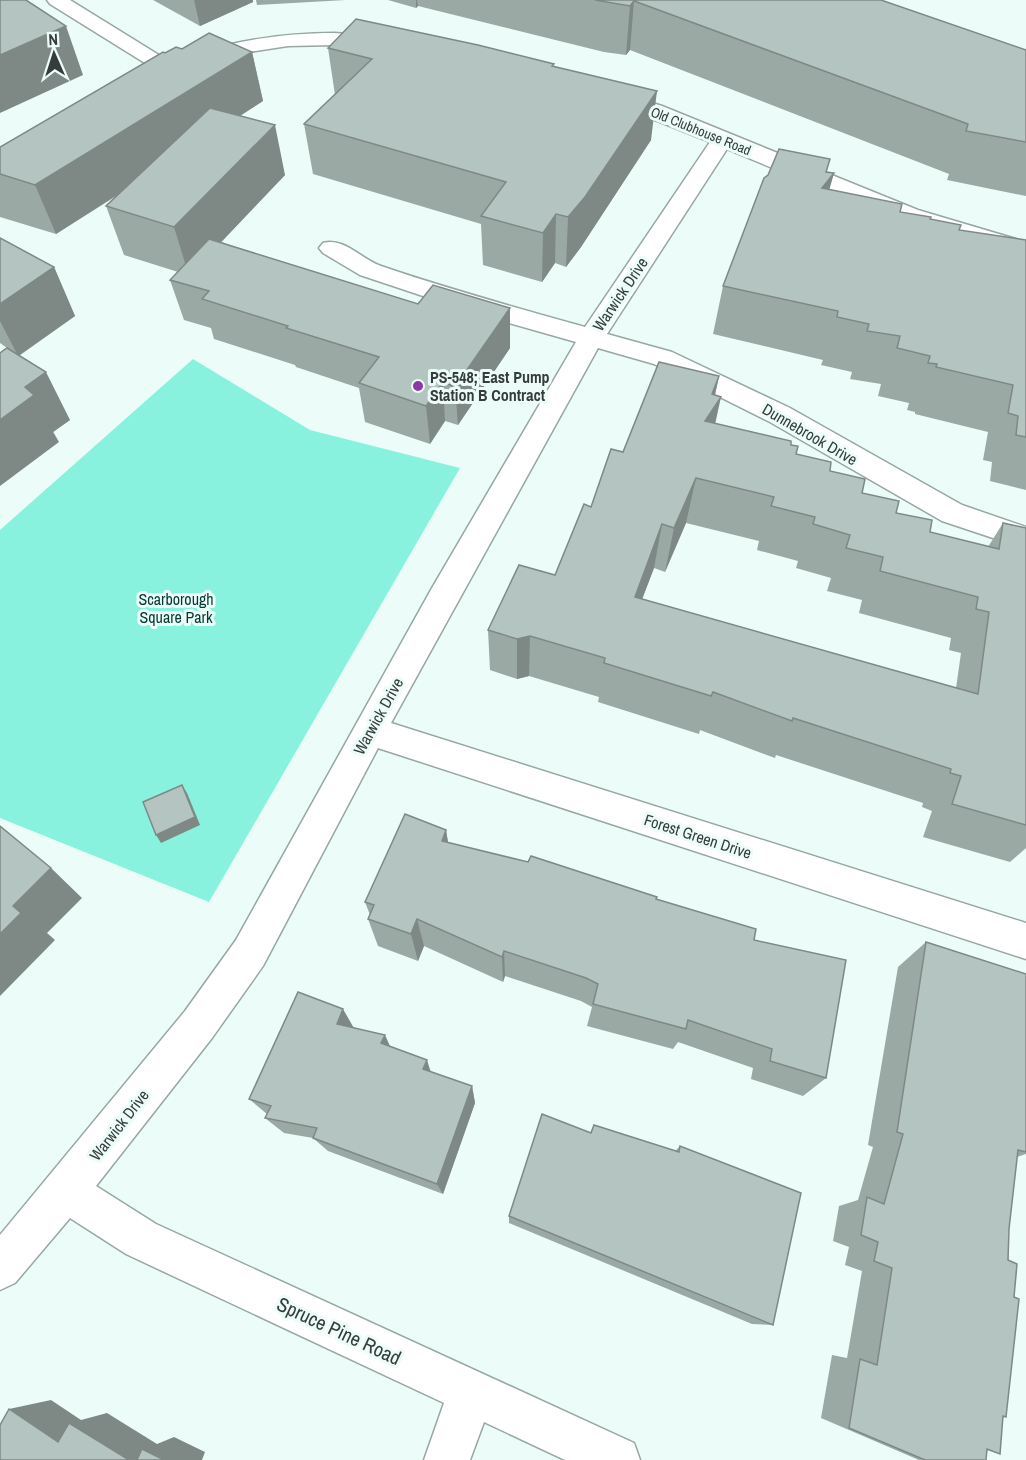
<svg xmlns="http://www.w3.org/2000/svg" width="1026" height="1460" font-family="'Archivo Narrow',sans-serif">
<rect width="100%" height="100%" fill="#ecfdf9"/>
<!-- green -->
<path fill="#88f2df" d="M 193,359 L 310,430 L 460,468 L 209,902 L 0,818 L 0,530 Z"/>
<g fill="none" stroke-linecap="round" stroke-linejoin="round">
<defs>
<g id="street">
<path d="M 47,0 L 70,0 L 175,65 L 178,69 L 175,73 L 161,73 L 50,4 Z"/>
<path d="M 334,33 L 380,36 L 387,38 L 390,42 L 387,46 L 380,48 L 334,45 L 288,46 L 242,53 L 197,65 L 190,63 L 187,59 L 190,55 C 238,40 284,33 334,33 Z"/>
<path d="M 612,90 L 662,106 L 918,210 L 1026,242 L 1026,256 C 922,231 825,190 727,149 L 607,334 L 672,352 L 790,408 L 962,505 L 1026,527 L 1026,549 L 942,521 L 770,422 L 654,364 L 598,348 L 391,723 L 1026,923 L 1026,959 L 378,748 L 263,966 L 212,1038 L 96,1186 L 156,1224 L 634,1443 L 640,1460 L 565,1460 L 484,1422 L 470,1460 L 424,1460 L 444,1403 L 126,1254 L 70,1218 L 15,1283 L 0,1290 L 0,1235 L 185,1011 L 236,940 L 432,588 L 576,342 L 477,314 L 360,275 L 323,253 L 319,248 L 323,243 C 344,237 361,259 381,266 C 448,289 517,308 585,327 L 710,142 L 605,100 L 602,96 L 605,92 Z"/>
</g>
</defs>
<!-- street casing -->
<use href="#street" stroke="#97a7a3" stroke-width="3"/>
<!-- street -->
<use href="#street" fill="#fff" fill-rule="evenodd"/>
</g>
<!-- wall -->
<g fill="#9ba9a5" fill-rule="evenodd">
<path d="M 153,0 L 253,0 L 253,2 L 200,26 Z"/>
<path d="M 256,0 L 346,0 L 257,5 Z"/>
<path d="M 388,0 L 881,0 L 1026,50 L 1026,196 L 947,180 L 949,174 L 630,50 L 626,55 L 604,52 L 418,6 L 416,8 Z"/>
<path d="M 328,48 L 554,67 L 651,140 L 581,247 L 566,267 L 555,263 L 542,282 L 483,265 L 481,224 L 313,174 L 304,124 L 335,95 Z"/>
<path d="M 182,49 L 252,52 L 263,101 L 240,116 L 285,175 L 221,242 L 510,348 L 458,425 L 445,421 L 430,444 L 365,422 L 359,388 L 296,367 L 295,365 L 214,339 L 211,328 L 184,320 L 170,280 L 178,272 L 124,255 L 106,206 L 118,195 L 56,234 L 0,217 L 0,147 L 165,53 Z"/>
<path d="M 830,159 L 826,172 L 834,173 L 829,189 L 900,212 L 930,219 L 959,230 L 1026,240 L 1026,490 L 990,481 L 992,462 L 983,460 L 988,432 L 915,414 L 915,412 L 907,410 L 909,403 L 878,396 L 881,384 L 850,379 L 852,372 L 821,365 L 823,360 L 713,334 L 723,286 Z"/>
<path d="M 0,238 L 54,267 L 75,316 L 19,356 L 70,420 L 53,432 L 59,442 L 7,348 L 0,343 Z"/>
<path d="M 719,376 L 715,395 L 715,423 L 791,445 L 796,454 L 830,471 L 862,493 L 930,532 L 988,547 L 1003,523 L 1026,528 L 1026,848 L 1010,862 L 923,837 L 932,811 L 922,807 L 923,803 L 776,755 L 775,758 L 700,730 L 699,734 L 598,702 L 599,697 L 529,676 L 517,679 L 490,670 L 488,630 L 555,575 L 591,507 L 623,452 ZM 686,523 L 759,541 L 757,550 L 798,561 L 796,568 L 831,578 L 827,591 L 862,600 L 859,613 L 951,638 L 949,650 L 961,653 L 956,688 L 642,599 L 654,568 L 665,572 Z"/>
<path d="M 446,830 L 448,842 L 656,899 L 754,940 L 826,1078 L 803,1096 L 751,1079 L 753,1068 L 678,1042 L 673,1049 L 587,1026 L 592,1007 L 581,1001 L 505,976 L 503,982 L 424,946 L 418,961 L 378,946 L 368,919 L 370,915 L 365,902 Z"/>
<path d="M 926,942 L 1026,974 L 1026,1154 L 1017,1157 L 1009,1229 L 1003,1416 L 1000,1454 L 987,1450 L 986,1460 L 919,1460 L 821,1418 L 832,1355 L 847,1358 L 862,1271 L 845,1265 L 849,1247 L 833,1241 L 839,1206 L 858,1200 L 873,1147 L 868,1145 L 898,967 Z"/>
<path d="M 354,1028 L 390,1047 L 431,1072 L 472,1086 L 475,1103 L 443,1194 L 328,1151 L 313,1138 L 284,1133 L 265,1118 L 267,1114 L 249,1099 Z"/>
<path d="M 594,1125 L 675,1151 L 680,1146 L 773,1325 L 752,1324 L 509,1223 L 509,1216 L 590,1133 Z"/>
</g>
<!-- shaded-wall -->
<g fill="#7e8986">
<path d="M 194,0 L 253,0 L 253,2 L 200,26 Z"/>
<path d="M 416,0 L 417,0 L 418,6 L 416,8 Z"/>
<path d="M 634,1 L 630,50 L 626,55 L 630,6 Z"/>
<path d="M 66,26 L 83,75 L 0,113 L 0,55 Z"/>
<path d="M 252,52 L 263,101 L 56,234 L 35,185 Z"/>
<path d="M 657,91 L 651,140 L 581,247 L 566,267 L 568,217 Z"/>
<path d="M 275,125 L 285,175 L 189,276 L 174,227 Z"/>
<path d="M 830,159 L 822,187 L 834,173 L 820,223 L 808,237 L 826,172 Z"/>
<path d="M 556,214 L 555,263 L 542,282 L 543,233 Z"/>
<path d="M 54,267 L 75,316 L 18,356 L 0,321 L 0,304 Z"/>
<path d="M 510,308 L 510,348 L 458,425 L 455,387 Z"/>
<path d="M 46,372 L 70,420 L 53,432 L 59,442 L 0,486 L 0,420 L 25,387 Z"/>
<path d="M 719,376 L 711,413 L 721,397 L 711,443 L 705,421 L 712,394 Z"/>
<path d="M 443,382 L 445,421 L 430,444 L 426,406 Z"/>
<path d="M 696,478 L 686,523 L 665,572 L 674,528 Z"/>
<path d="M 662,524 L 654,568 L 627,639 L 635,597 Z"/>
<path d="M 530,636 L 529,676 L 517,679 L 517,639 Z"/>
<path d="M 182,785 L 187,793 L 200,825 L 161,843 L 156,835 Z"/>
<path d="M 446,830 L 451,861 L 442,841 Z"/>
<path d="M 51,868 L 82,898 L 47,933 L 55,940 L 0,996 L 0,934 L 13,906 Z"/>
<path d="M 417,919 L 424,946 L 418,961 L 411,934 Z"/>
<path d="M 504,951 L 505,976 L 503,982 L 502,957 Z"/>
<path d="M 343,1009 L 355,1030 L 337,1024 Z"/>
<path d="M 385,1035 L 394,1055 L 381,1043 Z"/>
<path d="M 427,1060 L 433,1079 L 423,1069 Z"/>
<path d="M 472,1086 L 475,1103 L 443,1194 L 437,1184 Z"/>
<path d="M 51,1400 L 81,1420 L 107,1413 L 157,1444 L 174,1437 L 205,1452 L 202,1460 L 129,1460 L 58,1442 L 9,1409 Z"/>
</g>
<!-- building -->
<g fill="#b4c4c0" stroke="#7e8986" stroke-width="1.5" fill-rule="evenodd">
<path d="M 0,0 L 26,0 L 66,26 L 0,55 Z"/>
<path d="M 595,0 L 881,0 L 1026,50 L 1026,142 L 966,131 L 968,124 L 634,1 L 630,6 Z"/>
<path d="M 356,19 L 478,45 L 554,64 L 552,66 L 657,91 L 585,197 L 568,217 L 556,214 L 543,233 L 481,216 L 506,182 L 304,124 L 372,59 L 328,48 Z"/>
<path d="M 209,33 L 252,52 L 35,185 L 0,174 L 0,147 L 163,52 L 165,53 L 176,47 L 182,49 Z"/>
<path d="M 210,108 L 275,125 L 174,227 L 106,206 Z"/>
<path d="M 779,149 L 830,159 L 826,172 L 834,173 L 822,188 L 902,204 L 900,212 L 931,217 L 930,219 L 961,225 L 959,230 L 1026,240 L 1026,437 L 1016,435 L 1018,416 L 1008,413 L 1013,385 L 936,367 L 937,364 L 928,363 L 930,356 L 897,348 L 900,336 L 867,331 L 869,324 L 837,317 L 838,311 L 723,286 L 764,178 L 768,175 Z"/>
<path d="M 0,238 L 54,267 L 0,304 Z"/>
<path d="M 209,239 L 418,304 L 433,285 L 510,308 L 455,387 L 443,382 L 426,406 L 359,383 L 379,357 L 286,328 L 288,326 L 202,299 L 209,291 L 170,280 Z"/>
<path d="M 7,348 L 46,372 L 25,387 L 34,395 L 0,420 L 0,353 Z"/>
<path d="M 659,362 L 719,376 L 712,394 L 721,397 L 705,421 L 791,441 L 791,445 L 798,446 L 796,454 L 831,462 L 830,471 L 865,479 L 862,493 L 899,501 L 896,513 L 932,520 L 930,532 L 999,549 L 1003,523 L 1026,528 L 1026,825 L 952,804 L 961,776 L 950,773 L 951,769 L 793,718 L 792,721 L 713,692 L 711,696 L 604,663 L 605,658 L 530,636 L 517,639 L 488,630 L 519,565 L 555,575 L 584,504 L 591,507 L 611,449 L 623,452 ZM 696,478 L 774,497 L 771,506 L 815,517 L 813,524 L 850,535 L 846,548 L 883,557 L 880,571 L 978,597 L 976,609 L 989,612 L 978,694 L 635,597 L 662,524 L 674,528 Z"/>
<path d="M 182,785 L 195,817 L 156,835 L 143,802 Z"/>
<path d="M 405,814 L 446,830 L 442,841 L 528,862 L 531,856 L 657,897 L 656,899 L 756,929 L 754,940 L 846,960 L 826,1078 L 770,1061 L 772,1049 L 688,1020 L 686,1029 L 593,1004 L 598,984 L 586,978 L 504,951 L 502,957 L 417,919 L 411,934 L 368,919 L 374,905 L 365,902 Z"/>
<path d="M 0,826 L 51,868 L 13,906 L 21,913 L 0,934 Z"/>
<path d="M 926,942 L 1026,974 L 1026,1152 L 1018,1150 L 1009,1229 L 1008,1260 L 1017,1264 L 1014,1297 L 1019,1299 L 1006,1417 L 1003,1416 L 1000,1454 L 987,1449 L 986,1460 L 925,1460 L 849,1428 L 860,1359 L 877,1365 L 892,1268 L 874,1261 L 878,1242 L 861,1235 L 867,1197 L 884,1204 L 903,1134 L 897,1132 Z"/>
<path d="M 298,992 L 343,1009 L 337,1024 L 385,1035 L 381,1043 L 427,1060 L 423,1069 L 472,1086 L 437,1184 L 313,1138 L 317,1128 L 265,1118 L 271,1106 L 249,1099 Z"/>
<path d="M 542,1114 L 591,1133 L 594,1125 L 679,1152 L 680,1146 L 801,1193 L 773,1325 L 509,1216 Z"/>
<path d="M 9,1409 L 58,1442 L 69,1423 L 129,1460 L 0,1460 L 0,1425 Z"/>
<path d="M 142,1449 L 164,1460 L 137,1460 Z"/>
</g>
<!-- markers -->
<circle fill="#8e38a5" stroke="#ecfdf9" stroke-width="2" cx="418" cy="386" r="6"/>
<g text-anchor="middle" stroke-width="6" stroke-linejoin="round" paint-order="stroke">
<!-- far-street labels -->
<g font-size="14" fill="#363c3b" stroke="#ecfdf9">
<text transform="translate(701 131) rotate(22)" y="5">Old Clubhouse Road</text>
</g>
<!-- street labels -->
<g font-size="16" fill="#363c3b" stroke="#ecfdf9">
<text transform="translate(620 294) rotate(-56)" y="6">Warwick Drive</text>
<text transform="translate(810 434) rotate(30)" y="6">Dunnebrook Drive</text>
<text transform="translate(378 716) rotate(-61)" y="6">Warwick Drive</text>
<text transform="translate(698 836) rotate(18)" y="6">Forest Green Drive</text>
<text transform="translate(119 1125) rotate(-52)" y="6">Warwick Drive</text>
</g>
<!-- poi labels -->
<g font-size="16" font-weight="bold" fill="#363c3b" stroke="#ecfdf9" text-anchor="start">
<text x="430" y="383">PS-548; East Pump<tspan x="430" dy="18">Station B Contract</tspan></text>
</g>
<!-- park labels -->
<g font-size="16" fill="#023931" stroke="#ecfdf9">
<text x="176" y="605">Scarborough<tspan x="176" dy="18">Square Park</tspan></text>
</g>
<!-- near-street labels -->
<g font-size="20" fill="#363c3b" stroke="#ecfdf9">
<text transform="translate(339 1331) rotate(25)" y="7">Spruce Pine Road</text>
</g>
</g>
<!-- north arrow -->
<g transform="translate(54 54) rotate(357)" stroke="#ecfdf9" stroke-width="4.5" paint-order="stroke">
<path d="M0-4.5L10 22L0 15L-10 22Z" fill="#363c3b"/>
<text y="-9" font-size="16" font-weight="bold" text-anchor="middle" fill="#363c3b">N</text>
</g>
</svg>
